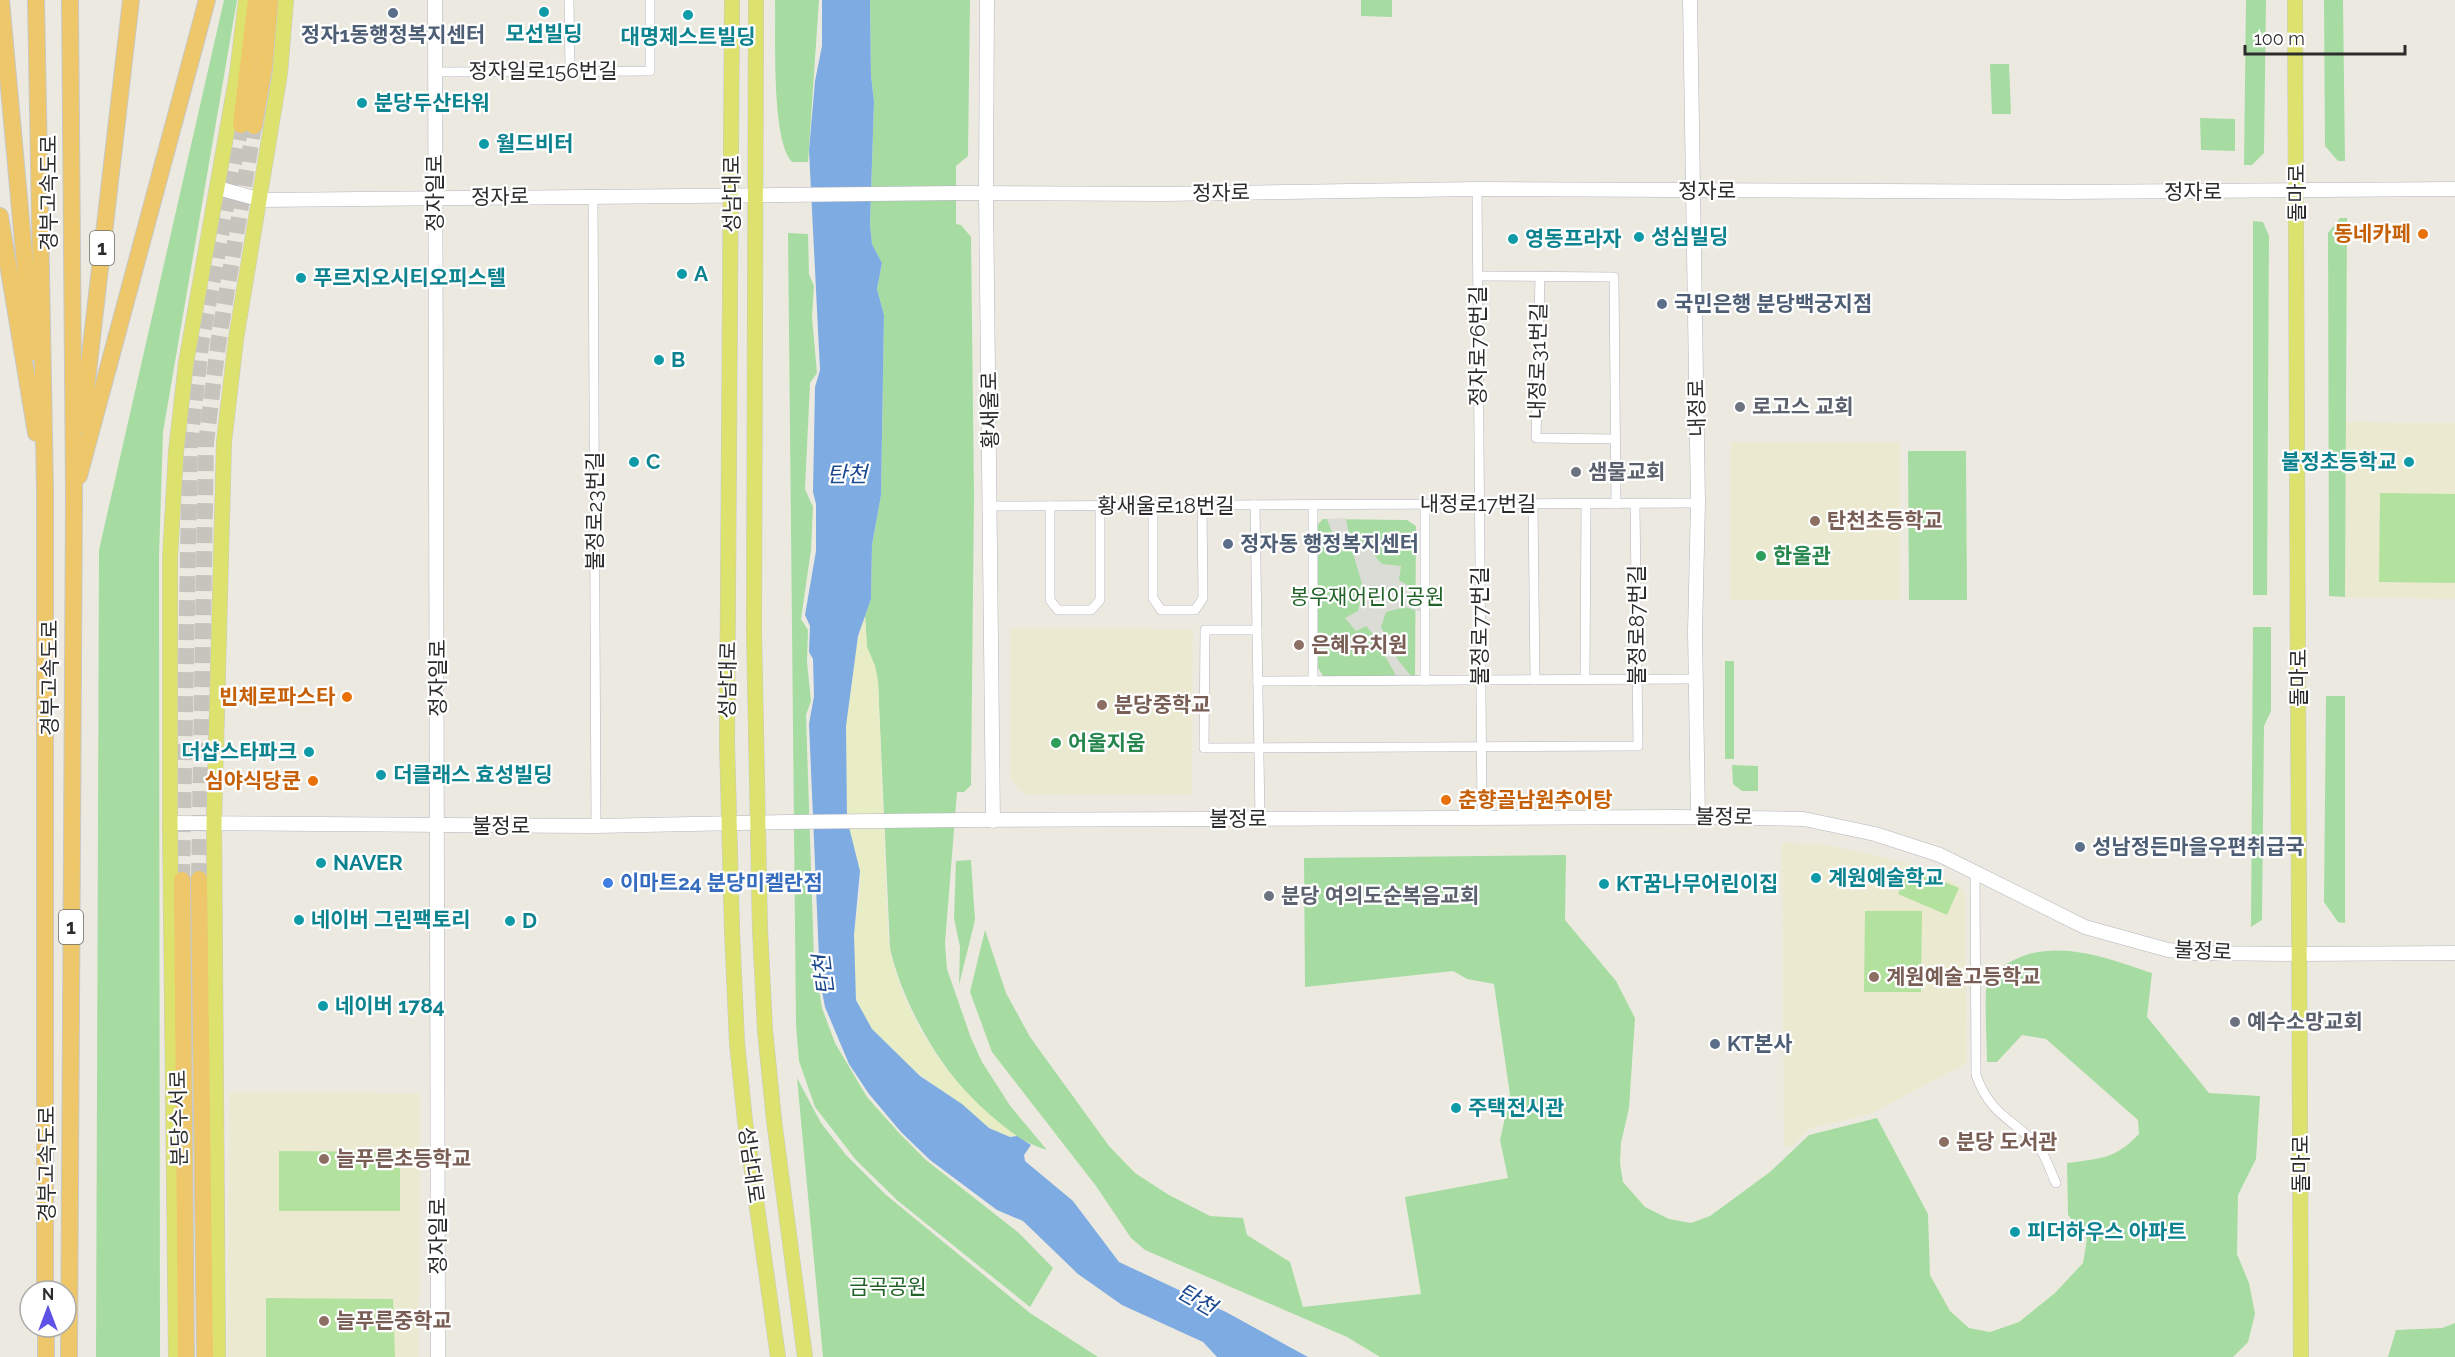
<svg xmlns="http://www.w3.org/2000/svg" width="2455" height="1357" font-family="Raleway,'Noto Sans KR',sans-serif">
<rect width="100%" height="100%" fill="#eceae0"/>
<!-- education -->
<g fill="#ebead1">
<path d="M 2346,422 L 2455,423 L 2455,599 L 2345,597 Z"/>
<rect x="1731" y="442" width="169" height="158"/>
<path d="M 1011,628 L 1193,629 L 1192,795 L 1025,794 L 1011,780 Z"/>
<path d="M 1782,843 L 1824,844 L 1907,863 L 1957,883 L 1965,891 L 1967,1063 L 1870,1114 L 1808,1129 L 1792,1146 L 1784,1148 Z"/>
<path d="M 229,1092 L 420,1093 L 419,1357 L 228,1357 Z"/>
</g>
<!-- green -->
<g fill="#a6dca2">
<path d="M 224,0 L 237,0 L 163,432 L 159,557 L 160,1357 L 96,1357 L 99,550 Z"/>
<path d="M 775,0 L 819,0 L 808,162 L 792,162 C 771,139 776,36 775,0 Z"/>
<path d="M 870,0 L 970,0 L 968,156 L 956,166 L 956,224 L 961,225 L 971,237 L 974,496 L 971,785 L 964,792 L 957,792 L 945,943 L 947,969 L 971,1038 L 982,1062 L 1011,1107 L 1047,1150 C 972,1127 906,1021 890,948 L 878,681 L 875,666 L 867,647 L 865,616 L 871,599 L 872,545 L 881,495 L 884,315 L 877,289 L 882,263 L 872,244 L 870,224 L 874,102 L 871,75 Z"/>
<path d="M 1361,0 L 1392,0 L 1392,17 L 1361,16 Z"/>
<path d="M 2246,0 L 2266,0 L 2264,153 L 2252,165 L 2244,165 Z"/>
<path d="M 2324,0 L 2343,0 L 2345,161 L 2338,161 L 2325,146 Z"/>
<path d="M 2009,64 L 2011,114 L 1992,114 L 1990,64 Z"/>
<path d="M 2200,118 L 2235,119 L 2235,151 L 2201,150 Z"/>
<path d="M 2340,218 L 2347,218 L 2345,597 L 2329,596 L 2328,233 Z"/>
<path d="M 2253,221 L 2263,222 L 2269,236 L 2267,595 L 2253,595 Z"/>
<path d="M 788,233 L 808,234 L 809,274 L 814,286 L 812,317 L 817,373 L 810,383 L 805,489 L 813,507 L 811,550 L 801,619 L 808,630 L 807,662 L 811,701 L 806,715 L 814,959 L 822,1008 L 835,1043 L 867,1097 L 900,1134 L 926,1160 L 1019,1233 L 1053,1268 L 1030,1307 L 898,1201 L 856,1160 L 815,1107 L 799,1061 L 796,1025 Z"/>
<path d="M 1908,451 L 1966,451 L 1967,600 L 1909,600 Z"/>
<path d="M 1323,519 L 1407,520 L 1416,526 L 1415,681 L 1323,676 L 1318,668 L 1318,524 Z"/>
<path d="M 2253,627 L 2271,627 L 2271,711 L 2264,726 L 2262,920 L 2251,927 Z"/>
<rect x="1725" y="661" width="9" height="98"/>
<path d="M 2326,696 L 2345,696 L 2345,923 L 2338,922 L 2324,902 Z"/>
<path d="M 1732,765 L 1758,766 L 1758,791 L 1742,791 L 1733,784 Z"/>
<path d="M 1566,855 L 1565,920 L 1616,981 L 1635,1018 L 1629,1108 L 1621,1143 L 1620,1163 L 1623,1182 L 1645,1207 L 1669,1219 L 1691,1223 L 1710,1216 L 1770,1172 L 1809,1135 L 1877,1118 L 1928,1214 L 1930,1275 L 1950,1311 L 1969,1328 L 1990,1332 L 2019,1322 L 2055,1293 L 2083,1263 L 2087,1239 L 2068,1215 L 2067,1163 C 2101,1158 2114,1160 2139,1134 L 2138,1120 L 2046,1039 L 2022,1035 L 1997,1062 L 1987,1062 C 1987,1046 1984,995 1987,984 C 1991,974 2001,966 2010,962 C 2055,937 2107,958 2152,973 L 2147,1017 L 2209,1093 L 2260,1096 L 2256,1159 L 2238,1195 L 2237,1254 L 2249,1283 L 2255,1314 L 2248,1342 L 2233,1357 L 1380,1357 L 1347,1337 L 1145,1250 L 1131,1238 L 1096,1186 L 992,1052 L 970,992 L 985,930 L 1006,993 L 1030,1037 L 1109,1146 L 1135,1173 L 1169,1195 L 1210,1216 L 1243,1218 L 1247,1235 L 1290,1262 L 1303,1307 L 1421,1294 L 1405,1197 L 1508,1178 L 1500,1140 L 1510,1095 L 1494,984 L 1467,979 L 1453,971 L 1305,987 L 1304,858 Z"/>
<path d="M 971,860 L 975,920 L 959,985 L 960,947 L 954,918 L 956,861 Z"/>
<path d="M 797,1078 L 821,1123 L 846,1155 L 885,1194 L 1030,1313 L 1098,1357 L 823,1357 Z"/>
<path d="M 2455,1323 L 2455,1357 L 2388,1357 L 2396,1330 L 2442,1328 Z"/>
</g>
<!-- sand -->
<path fill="#e8edc6" d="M 865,616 L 867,647 L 875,667 L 878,681 L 888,937 C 899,1016 952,1090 1017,1136 C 994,1140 976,1115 960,1103 C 931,1082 878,1048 863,1015 C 850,988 851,951 856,921 C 858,906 862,887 860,872 C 858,854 849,837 847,819 C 842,758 845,673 865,616 Z"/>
<!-- pitch -->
<g fill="#b3e29f">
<path d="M 2380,493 L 2455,494 L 2455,583 L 2379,582 Z"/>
<path d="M 1909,867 L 1959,888 L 1947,915 L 1898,894 Z"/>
<path d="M 1865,911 L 1922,911 L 1921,992 L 1864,992 Z"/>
<path d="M 279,1151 L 400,1152 L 400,1211 L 279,1211 Z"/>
<path d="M 266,1298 L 393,1299 L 395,1357 L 266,1357 Z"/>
</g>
<!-- plaza -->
<path fill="#dcdcd6" d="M 1346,518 L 1350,541 L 1374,546 L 1374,555 L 1382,564 L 1401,566 L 1399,580 L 1425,596 L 1425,613 L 1405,607 L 1386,612 L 1381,627 L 1398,660 L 1415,681 L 1399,681 L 1373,634 L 1366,626 L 1356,631 L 1345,618 L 1358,611 L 1363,587 L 1353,553 L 1335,540 L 1327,519 Z"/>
<!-- water -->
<path fill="#7eace2" d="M 822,0 L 870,0 L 871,75 L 874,102 L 870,224 L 872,244 L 882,263 L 877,289 L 884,315 L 881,495 L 872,545 L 871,599 L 858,636 L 846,726 L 847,819 L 860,871 L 854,935 L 856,1000 L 872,1029 L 920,1076 L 962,1104 L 989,1128 L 1010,1137 L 1017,1136 L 1031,1145 L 1024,1155 L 1025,1161 L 1073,1201 L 1119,1262 L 1226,1312 L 1308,1357 L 1217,1357 L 1203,1342 L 1122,1305 L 1078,1274 L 1023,1221 L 997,1210 L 930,1160 L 901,1132 L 869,1094 L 849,1064 L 825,1007 L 820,981 L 809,724 L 814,696 L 813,659 L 809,652 L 810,626 L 805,615 L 816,551 L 816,504 L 813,492 L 815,387 L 820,370 L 809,150 L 815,81 L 822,46 Z"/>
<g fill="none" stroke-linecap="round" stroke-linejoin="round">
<!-- highway-tunnel -->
<g stroke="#c6c4bc" stroke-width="16" stroke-dasharray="16 8" stroke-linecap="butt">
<path d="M 199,879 L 206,443 L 218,345 L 254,126"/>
<path d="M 182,880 L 190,445 L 201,345 L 241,125"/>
</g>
<defs>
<g id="street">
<path d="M 569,0 L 570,71"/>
<path d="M 435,72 L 650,71 L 650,0"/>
<path d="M 1477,189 L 1482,818"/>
<path d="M 593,196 L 596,826"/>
<path d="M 1478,276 L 1614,277 L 1616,504"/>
<path d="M 1540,277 L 1536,438 L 1616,439"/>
<path d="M 1533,504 L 1535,680"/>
<path d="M 1255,505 L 1260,819"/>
<path d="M 1313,505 L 1313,681"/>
<path d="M 1425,505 L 1425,681"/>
<path d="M 992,506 L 1698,503"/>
<path d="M 1050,506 L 1050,600 L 1058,610 L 1091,610 L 1100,600 L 1100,506"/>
<path d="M 1153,506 L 1153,598 L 1161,610 L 1195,610 L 1203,598 L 1202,506"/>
<path d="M 1257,630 L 1205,630 L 1204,748 L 1638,746 L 1635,504"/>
<path d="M 1585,680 L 1586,504"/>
<path d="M 1258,681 L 1695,679"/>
<path d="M 1975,872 L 1976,1075 C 1992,1119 2016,1119 2040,1149 C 2047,1159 2051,1173 2056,1183"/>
</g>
<g id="secondary">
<path d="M 435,0 L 438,1357"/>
<path d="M 987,0 L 986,193 L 993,821"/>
<path d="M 1690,0 L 1698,503 L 1695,632 L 1698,817"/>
<path d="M 218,188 L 261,200 L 783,195"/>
<path d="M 958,193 L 1163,194 L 1477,189 L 2065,192 L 2455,189"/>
<path d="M 967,820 L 1677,817 L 1804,819 L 1875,834 L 1940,855 L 2085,927 L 2168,950 L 2195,953 L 2300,954 L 2455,953"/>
<path d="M 170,823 L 596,826 L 787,822"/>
</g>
<g id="primary">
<path d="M 732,0 L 727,742 L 732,930 L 737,1043 L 745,1121 L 778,1357"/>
<path d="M 756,0 L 754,631 L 760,929 L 765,1030 L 774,1120 L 805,1357"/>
<path d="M 2295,0 L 2301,1357"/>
<path d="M 176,1357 L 170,823 L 170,558 L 176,452 L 186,363 L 237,74 L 246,0"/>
<path d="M 218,1357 L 214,823 L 224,442 L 236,339 L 280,73 L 286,0"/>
</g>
<g id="highway">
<path d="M 1,0 L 33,352"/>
<path d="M 36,0 L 45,490 L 45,1291"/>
<path d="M 241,125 L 256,0"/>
<path d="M 254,126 L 264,68 L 270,0"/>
<path d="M 0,216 L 36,433"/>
<path d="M 82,424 L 131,0"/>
<path d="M 79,476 L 207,0"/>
<path d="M 199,879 L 205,1357"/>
<path d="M 182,880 L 186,1357"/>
<path d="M 46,1327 L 46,1357"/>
<path d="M 69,1357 L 74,497 L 70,0"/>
</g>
</defs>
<!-- street casing -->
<use href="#street" stroke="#b4b3be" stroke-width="10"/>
<!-- secondary casing -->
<use href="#secondary" stroke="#b4b3be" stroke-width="15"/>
<!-- primary casing -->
<use href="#primary" stroke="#c8c8c8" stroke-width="16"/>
<!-- highway casing -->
<use href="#highway" stroke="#c8c8c8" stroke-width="18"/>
<!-- street -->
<use href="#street" stroke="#fff" stroke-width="9"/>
<!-- secondary -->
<use href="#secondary" stroke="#fff" stroke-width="14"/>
<!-- primary -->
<use href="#primary" stroke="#dde26e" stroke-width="15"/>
<!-- highway -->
<use href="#highway" stroke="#edc769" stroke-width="16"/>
<defs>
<g id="secondary-bridge">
<path d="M 783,195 L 958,193"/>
<path d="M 787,822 L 967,820"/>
</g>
</defs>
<!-- secondary-bridge casing -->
<use href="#secondary-bridge" stroke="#b4b3be" stroke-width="15" stroke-linecap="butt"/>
<!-- secondary-bridge -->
<use href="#secondary-bridge" stroke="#fff" stroke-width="14"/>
</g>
<!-- markers -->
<g fill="#0f9aa8" stroke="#fff" stroke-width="2">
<circle cx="544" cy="12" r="6"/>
<circle cx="688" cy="15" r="6"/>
<circle cx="362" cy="103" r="6"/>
<circle cx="484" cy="144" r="6"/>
<circle cx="1639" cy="237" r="6"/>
<circle cx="1513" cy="239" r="6"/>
<circle cx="682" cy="274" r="6"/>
<circle cx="301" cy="278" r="6"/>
<circle cx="659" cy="360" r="6"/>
<circle cx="634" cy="462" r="6"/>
<circle cx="2409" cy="462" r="6"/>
<circle cx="309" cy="752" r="6"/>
<circle cx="381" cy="775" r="6"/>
<circle cx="321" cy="863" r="6"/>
<circle cx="1816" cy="878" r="6"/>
<circle cx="1604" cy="884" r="6"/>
<circle cx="299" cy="920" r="6"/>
<circle cx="510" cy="921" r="6"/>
<circle cx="323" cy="1006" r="6"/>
<circle cx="1456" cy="1108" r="6"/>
<circle cx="2015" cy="1232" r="6"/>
</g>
<g fill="#5c6f8a" stroke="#fff" stroke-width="2">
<circle cx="393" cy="13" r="6"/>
<circle cx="1662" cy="304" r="6"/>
<circle cx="1228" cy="544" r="6"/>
<circle cx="2080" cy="847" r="6"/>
<circle cx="1715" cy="1044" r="6"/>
</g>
<g fill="#e8710a" stroke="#fff" stroke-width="2">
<circle cx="2423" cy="234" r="6"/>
<circle cx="347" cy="697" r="6"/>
<circle cx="313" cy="781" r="6"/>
<circle cx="1446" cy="800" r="6"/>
</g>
<g fill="#6b7280" stroke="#fff" stroke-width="2">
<circle cx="1740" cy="407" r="6"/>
<circle cx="1576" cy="472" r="6"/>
<circle cx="1269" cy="896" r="6"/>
<circle cx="2235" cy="1022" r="6"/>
</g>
<g fill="#8d6e63" stroke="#fff" stroke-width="2">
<circle cx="1815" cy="521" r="6"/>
<circle cx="1299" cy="645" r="6"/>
<circle cx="1102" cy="705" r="6"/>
<circle cx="1874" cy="977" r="6"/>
<circle cx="1944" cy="1142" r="6"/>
<circle cx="324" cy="1159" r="6"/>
<circle cx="324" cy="1321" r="6"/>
</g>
<g fill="#2e9e5b" stroke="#fff" stroke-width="2">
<circle cx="1761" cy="556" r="6"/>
<circle cx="1056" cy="743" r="6"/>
</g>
<circle fill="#3f7fe0" stroke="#fff" stroke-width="2" cx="608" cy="883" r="6"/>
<g text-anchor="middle" stroke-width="4.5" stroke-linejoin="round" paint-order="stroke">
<!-- shield labels -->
<g fill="#fff" stroke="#6b6b6b" stroke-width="1.5">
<rect x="90" y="231" width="24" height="34" rx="4.5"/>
<rect x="59" y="910" width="24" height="34" rx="4.5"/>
</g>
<g font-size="20" font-weight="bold" fill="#2c2c2c">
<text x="102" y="255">1</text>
<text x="71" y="934">1</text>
</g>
<!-- culture labels -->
<g font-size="21" font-weight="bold" fill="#0d838f" stroke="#fff" text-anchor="start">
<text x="544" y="41" text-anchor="middle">모선빌딩</text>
<text x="688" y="44" text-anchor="middle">대명제스트빌딩</text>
<text x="374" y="110">분당두산타워</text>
<text x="496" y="151">월드비터</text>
<text x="1651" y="244">성심빌딩</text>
<text x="1525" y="246">영동프라자</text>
<text x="694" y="281">A</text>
<text x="313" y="285">푸르지오시티오피스텔</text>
<text x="671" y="367">B</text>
<text x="646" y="469">C</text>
<text x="2397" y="469" text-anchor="end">불정초등학교</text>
<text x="297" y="759" text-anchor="end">더샵스타파크</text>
<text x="393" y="782">더클래스 효성빌딩</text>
<text x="333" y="870">NAVER</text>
<text x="1828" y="885">계원예술학교</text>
<text x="1616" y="891">KT꿈나무어린이집</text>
<text x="311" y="927">네이버 그린팩토리</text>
<text x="522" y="928">D</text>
<text x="335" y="1013">네이버 1784</text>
<text x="1468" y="1115">주택전시관</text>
<text x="2027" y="1239">피더하우스 아파트</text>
</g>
<!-- service labels -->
<g font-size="21" font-weight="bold" fill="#4e5e75" stroke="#fff" text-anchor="start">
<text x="393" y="42" text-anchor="middle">정자1동행정복지센터</text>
<text x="1674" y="311">국민은행 분당백궁지점</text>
<text x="1240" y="551">정자동 행정복지센터</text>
<text x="2092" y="854">성남정든마을우편취급국</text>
<text x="1727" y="1051">KT본사</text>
</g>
<!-- street labels -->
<g font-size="21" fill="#2c2c2c" stroke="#fff">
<text x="543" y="78">정자일로156번길</text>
<text x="1707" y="198">정자로</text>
<text x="2193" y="199">정자로</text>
<text transform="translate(49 193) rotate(-90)" y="7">경부고속도로</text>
<text transform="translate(435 193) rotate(-90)" y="7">정자일로</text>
<text transform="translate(1221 193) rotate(-1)" y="7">정자로</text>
<text transform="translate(2297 193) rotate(-90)" y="7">돌마로</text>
<text transform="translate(732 194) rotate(-90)" y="7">성남대로</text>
<text transform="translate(500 197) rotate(-1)" y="7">정자로</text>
<text transform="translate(1478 346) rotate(-90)" y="7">정자로76번길</text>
<text transform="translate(1538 361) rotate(-89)" y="7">내정로31번길</text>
<text transform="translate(1697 408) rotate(-91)" y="7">내정로</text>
<text transform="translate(990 410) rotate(-91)" y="7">황새울로</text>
<text x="1478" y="511">내정로17번길</text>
<text x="1166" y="513">황새울로18번길</text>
<text transform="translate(595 511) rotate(-90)" y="7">불정로23번길</text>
<text transform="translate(1637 625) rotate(-90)" y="7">불정로87번길</text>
<text transform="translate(1480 626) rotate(-90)" y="7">불정로77번길</text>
<text transform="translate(50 678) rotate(-90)" y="7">경부고속도로</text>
<text transform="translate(438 678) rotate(-90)" y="7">정자일로</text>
<text transform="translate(2299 678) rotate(-90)" y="7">돌마로</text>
<text transform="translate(728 680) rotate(-89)" y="7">성남대로</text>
<text transform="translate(1724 817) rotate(1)" y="7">불정로</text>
<text x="1238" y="826">불정로</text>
<text x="501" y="833">불정로</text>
<text transform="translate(2203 951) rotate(3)" y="7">불정로</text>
<text transform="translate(179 1118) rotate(-91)" y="7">분당수서로</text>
<text transform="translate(47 1164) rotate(-90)" y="7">경부고속도로</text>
<text transform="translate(2301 1164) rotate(-90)" y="7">돌마로</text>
<text transform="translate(751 1165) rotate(82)" y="7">성남대로</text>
<text transform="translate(438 1236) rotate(-90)" y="7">정자일로</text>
</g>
<!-- food labels -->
<g font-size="21" font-weight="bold" fill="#c56008" stroke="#fff" text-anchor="end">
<text x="2411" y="241">동네카페</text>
<text x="335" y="704">빈체로파스타</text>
<text x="301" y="788">심야식당쿤</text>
<text x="1458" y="807" text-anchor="start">춘향골남원추어탕</text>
</g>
<!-- worship labels -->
<g font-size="21" font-weight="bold" fill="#5b616d" stroke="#fff" text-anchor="start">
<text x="1752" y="414">로고스 교회</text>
<text x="1588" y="479">샘물교회</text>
<text x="1281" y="903">분당 여의도순복음교회</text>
<text x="2247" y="1029">예수소망교회</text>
</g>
<!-- education labels -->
<g font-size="21" font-weight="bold" fill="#785e54" stroke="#fff" text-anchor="start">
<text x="1827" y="528">탄천초등학교</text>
<text x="1311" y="652">은혜유치원</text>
<text x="1114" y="712">분당중학교</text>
<text x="1886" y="984">계원예술고등학교</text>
<text x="1956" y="1149">분당 도서관</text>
<text x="336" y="1166">늘푸른초등학교</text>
<text x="336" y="1328">늘푸른중학교</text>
</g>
<!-- leisure labels -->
<g font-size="21" font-weight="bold" fill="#27864d" stroke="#fff" text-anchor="start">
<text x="1773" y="563">한울관</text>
<text x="1068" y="750">어울지움</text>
</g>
<!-- park labels -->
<g font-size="21" fill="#236227" stroke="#fff">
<text x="1367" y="604">봉우재어린이공원</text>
<text x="888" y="1294">금곡공원</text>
</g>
<!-- shop labels -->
<g font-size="21" font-weight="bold" fill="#366cbe" stroke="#fff" text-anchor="start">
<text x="620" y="890">이마트24 분당미켈란점</text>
</g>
<!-- water labels -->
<g font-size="22" font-style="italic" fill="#1c488f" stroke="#fff">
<text x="847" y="482">탄천</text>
<text transform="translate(823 975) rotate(-97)" y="8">탄천</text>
<text transform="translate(1197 1299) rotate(30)" y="8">탄천</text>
</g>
</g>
<!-- north arrow -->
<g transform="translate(48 1309)"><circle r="28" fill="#ffffff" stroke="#ababab" stroke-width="1.5"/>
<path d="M0-4.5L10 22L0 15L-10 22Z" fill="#5f52e7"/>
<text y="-9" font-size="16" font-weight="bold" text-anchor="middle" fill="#2c2c2c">N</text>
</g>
<!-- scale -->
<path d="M2245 45v9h160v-9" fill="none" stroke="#2c2c2c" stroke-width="3"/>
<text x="2254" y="45" font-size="18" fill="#2c2c2c" stroke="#ffffff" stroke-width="4.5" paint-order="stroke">100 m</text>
</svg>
